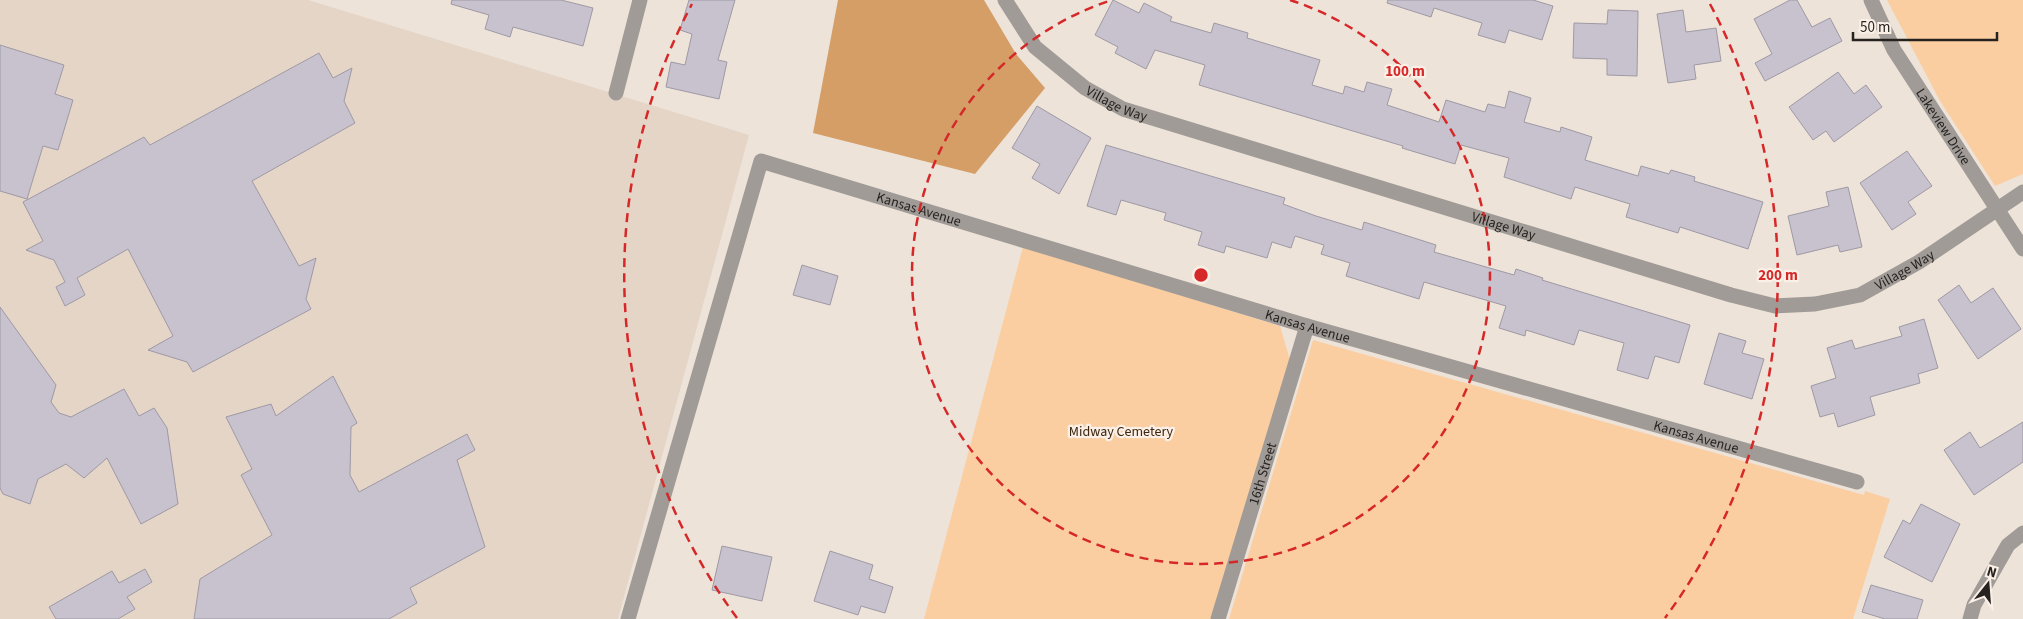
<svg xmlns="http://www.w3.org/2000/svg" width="2023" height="619" font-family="'Source Sans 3',sans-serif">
<rect width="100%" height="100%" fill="#ede3d9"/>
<!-- built -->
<path fill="#e5d5c7" d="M 0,0 L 308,0 L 749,135 L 618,619 L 0,619 Z"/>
<!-- green -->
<g fill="#fbcea2">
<path d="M 1887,0 L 2023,0 L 2023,174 L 1995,186 L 1940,101 Z"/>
<path d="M 1023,247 L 1280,326 L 1290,360 L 1212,619 L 924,619 Z"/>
<path d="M 1313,340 L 1864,495 L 1865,491 L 1890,499 L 1853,619 L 1229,619 Z"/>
</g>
<!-- water -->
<path fill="#d59e66" d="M 838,0 L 984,0 L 1016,54 L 1045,88 L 975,174 L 813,133 Z"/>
<!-- building -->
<g fill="#c7c2ce" stroke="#9e99a4">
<path d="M 452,0 L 561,0 L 593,8 L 583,46 L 513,27 L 510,37 L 485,29 L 489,15 L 451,4 Z"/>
<path d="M 689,0 L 735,0 L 718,60 L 727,62 L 719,99 L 666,87 L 671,62 L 685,65 L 692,34 L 680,30 Z"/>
<path d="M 1113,0 L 1139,13 L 1144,3 L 1172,17 L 1170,21 L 1211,33 L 1214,23 L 1248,33 L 1247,38 L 1320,60 L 1312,85 L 1343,94 L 1345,86 L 1364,92 L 1367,82 L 1392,89 L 1387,105 L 1439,122 L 1446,100 L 1485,112 L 1488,104 L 1505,108 L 1509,91 L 1531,98 L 1524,122 L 1560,132 L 1561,127 L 1592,137 L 1585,160 L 1638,176 L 1641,166 L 1669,174 L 1671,170 L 1695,177 L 1694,181 L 1763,202 L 1748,249 L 1680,227 L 1678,233 L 1626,217 L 1630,204 L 1575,187 L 1571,199 L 1504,177 L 1509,158 L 1461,145 L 1455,164 L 1402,148 L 1403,146 L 1199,85 L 1205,65 L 1155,50 L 1146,69 L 1115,53 L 1118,47 L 1095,35 Z"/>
<path d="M 1388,0 L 1533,0 L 1553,6 L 1542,40 L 1509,30 L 1505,43 L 1478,35 L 1482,23 L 1434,8 L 1431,17 L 1387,3 Z"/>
<path d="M 1790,0 L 1797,0 L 1812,27 L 1830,18 L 1842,41 L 1765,81 L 1755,63 L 1772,54 L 1754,19 Z"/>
<path d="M 1608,10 L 1638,11 L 1637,76 L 1607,75 L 1607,59 L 1573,58 L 1574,23 L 1607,24 Z"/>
<path d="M 1683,10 L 1686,32 L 1716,28 L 1721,61 L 1694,65 L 1696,79 L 1668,83 L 1657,14 Z"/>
<path d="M 0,45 L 64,65 L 55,94 L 73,100 L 58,150 L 43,146 L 27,199 L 0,191 Z"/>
<path d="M 319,53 L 333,78 L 352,68 L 344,101 L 355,123 L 252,181 L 299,266 L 316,258 L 306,299 L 311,309 L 193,372 L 187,362 L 148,350 L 173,336 L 128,249 L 77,278 L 85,295 L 65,306 L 56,287 L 65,282 L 54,260 L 26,250 L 43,241 L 23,202 L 144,137 L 150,145 Z"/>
<path d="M 1838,72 L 1854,94 L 1866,85 L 1882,107 L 1834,142 L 1826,131 L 1813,140 L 1789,107 Z"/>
<path d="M 1037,106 L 1091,138 L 1059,194 L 1032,178 L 1040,164 L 1012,148 Z"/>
<path d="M 1106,145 L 1285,198 L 1283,204 L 1316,216 L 1362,230 L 1364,222 L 1436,245 L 1434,252 L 1514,275 L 1516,269 L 1543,278 L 1542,280 L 1690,325 L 1679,363 L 1655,356 L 1648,379 L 1617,370 L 1624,343 L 1579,330 L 1574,345 L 1526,330 L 1525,336 L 1499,328 L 1506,306 L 1424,282 L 1419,299 L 1346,276 L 1350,263 L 1321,254 L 1324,245 L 1295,236 L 1291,248 L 1272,242 L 1267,258 L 1226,246 L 1224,253 L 1198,245 L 1202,232 L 1164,220 L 1166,213 L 1121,200 L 1116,215 L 1087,206 Z"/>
<path d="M 1907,151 L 1932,186 L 1908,202 L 1916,214 L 1892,230 L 1860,183 Z"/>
<path d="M 1848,187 L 1862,247 L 1840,252 L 1838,245 L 1797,255 L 1788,216 L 1829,206 L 1826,192 Z"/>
<path d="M 802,265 L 838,276 L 830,305 L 793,295 Z"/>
<path d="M 1959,285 L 1971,303 L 1993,288 L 2021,329 L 1978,359 L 1938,300 Z"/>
<path d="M 0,307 L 56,385 L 51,402 L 59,413 L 71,417 L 124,389 L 139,416 L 154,408 L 167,428 L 178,504 L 141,524 L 107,458 L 84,478 L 66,464 L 38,479 L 30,504 L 3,494 L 0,488 Z"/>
<path d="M 1924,319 L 1938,368 L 1918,374 L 1920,383 L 1870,397 L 1875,415 L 1838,427 L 1834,413 L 1820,417 L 1811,386 L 1836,378 L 1827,348 L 1852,340 L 1855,349 L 1902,336 L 1899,327 Z"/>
<path d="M 1719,333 L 1746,341 L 1742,353 L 1764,359 L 1752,399 L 1704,384 Z"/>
<path d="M 333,376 L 357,423 L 351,427 L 350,475 L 359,492 L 467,434 L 475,450 L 457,460 L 485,547 L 410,588 L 417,603 L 389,619 L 194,619 L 200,579 L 272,535 L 241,475 L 252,469 L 226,417 L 271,404 L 276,416 Z"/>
<path d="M 2023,422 L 2023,462 L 1974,495 L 1944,450 L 1970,432 L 1980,448 Z"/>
<path d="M 1921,504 L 1960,524 L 1932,582 L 1884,557 L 1903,520 L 1910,524 Z"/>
<path d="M 722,546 L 772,557 L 762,601 L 712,590 Z"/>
<path d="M 830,551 L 873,565 L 869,579 L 893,587 L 885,613 L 861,606 L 858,615 L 814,601 Z"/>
<path d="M 145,569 L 152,582 L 127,597 L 135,609 L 118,619 L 56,619 L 49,607 L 112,571 L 119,583 Z"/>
<path d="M 1871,585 L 1923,600 L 1917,619 L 1885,619 L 1862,612 Z"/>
</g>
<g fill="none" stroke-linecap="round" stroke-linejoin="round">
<!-- minor -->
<g stroke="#a09b97" stroke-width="15">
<path id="s1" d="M 1005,0 L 1035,47 L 1085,88 L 1123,109 L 1731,295 L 1775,306 L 1815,304 L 1860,295 L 1919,262 L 2023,192"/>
<path id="s2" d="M 1871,0 L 1894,50 L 2023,249"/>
<path d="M 616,93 L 640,0"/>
<path id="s3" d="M 628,619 L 761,161 L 1307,326 L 1857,482"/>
<path id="s4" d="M 1218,619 L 1307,326"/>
<path d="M 1970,619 L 1974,605 L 2008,545 L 2023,533"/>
</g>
</g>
<!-- distance rings -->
<g fill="none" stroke="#d62828" stroke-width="2.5" stroke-dasharray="9 6">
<path d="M1290 0A289 289 0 1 1 1112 0"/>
<path d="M737 618A577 577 0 0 1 692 4M1710 4A577 577 0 0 1 1665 618"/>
</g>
<g text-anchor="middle" stroke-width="4.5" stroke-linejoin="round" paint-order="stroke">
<!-- street labels -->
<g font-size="14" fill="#26221f" stroke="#fbf0e7">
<text dy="5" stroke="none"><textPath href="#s1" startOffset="156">Village Way</textPath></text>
<text dy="5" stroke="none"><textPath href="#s2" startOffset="146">Lakeview Drive</textPath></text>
<text dy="5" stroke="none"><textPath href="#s3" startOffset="642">Kansas Avenue</textPath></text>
<text dy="5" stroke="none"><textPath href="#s1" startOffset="562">Village Way</textPath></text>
<text dy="5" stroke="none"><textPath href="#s1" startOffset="982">Village Way</textPath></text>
<text dy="5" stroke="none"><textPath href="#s3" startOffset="1048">Kansas Avenue</textPath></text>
<text dy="5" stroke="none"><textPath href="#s3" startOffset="1452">Kansas Avenue</textPath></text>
<text dy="5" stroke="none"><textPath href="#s4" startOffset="152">16th Street</textPath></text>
</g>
<!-- park labels -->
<g font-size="14" fill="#3e270e" stroke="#fbf0e7">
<text x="1121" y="436">Midway Cemetery</text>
</g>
</g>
<circle cx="1201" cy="275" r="8" fill="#d62828" stroke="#fbf0e7" stroke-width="2.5"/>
<g font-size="15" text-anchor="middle" font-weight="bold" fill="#d62828" stroke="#fbf0e7" stroke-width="4.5" stroke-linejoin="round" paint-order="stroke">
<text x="1405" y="76">100 m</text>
<text x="1778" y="280">200 m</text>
</g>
<!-- north arrow -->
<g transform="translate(1988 584) rotate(17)" stroke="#fbf0e7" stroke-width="4" paint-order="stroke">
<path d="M0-4L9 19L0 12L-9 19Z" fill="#26221f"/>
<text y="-8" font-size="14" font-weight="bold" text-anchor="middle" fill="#26221f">N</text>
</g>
<!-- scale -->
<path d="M1853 32v8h144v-8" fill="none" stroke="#26221f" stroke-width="2.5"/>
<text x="1860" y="32" font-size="15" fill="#26221f" stroke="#fbf0e7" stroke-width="4" paint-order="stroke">50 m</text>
</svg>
